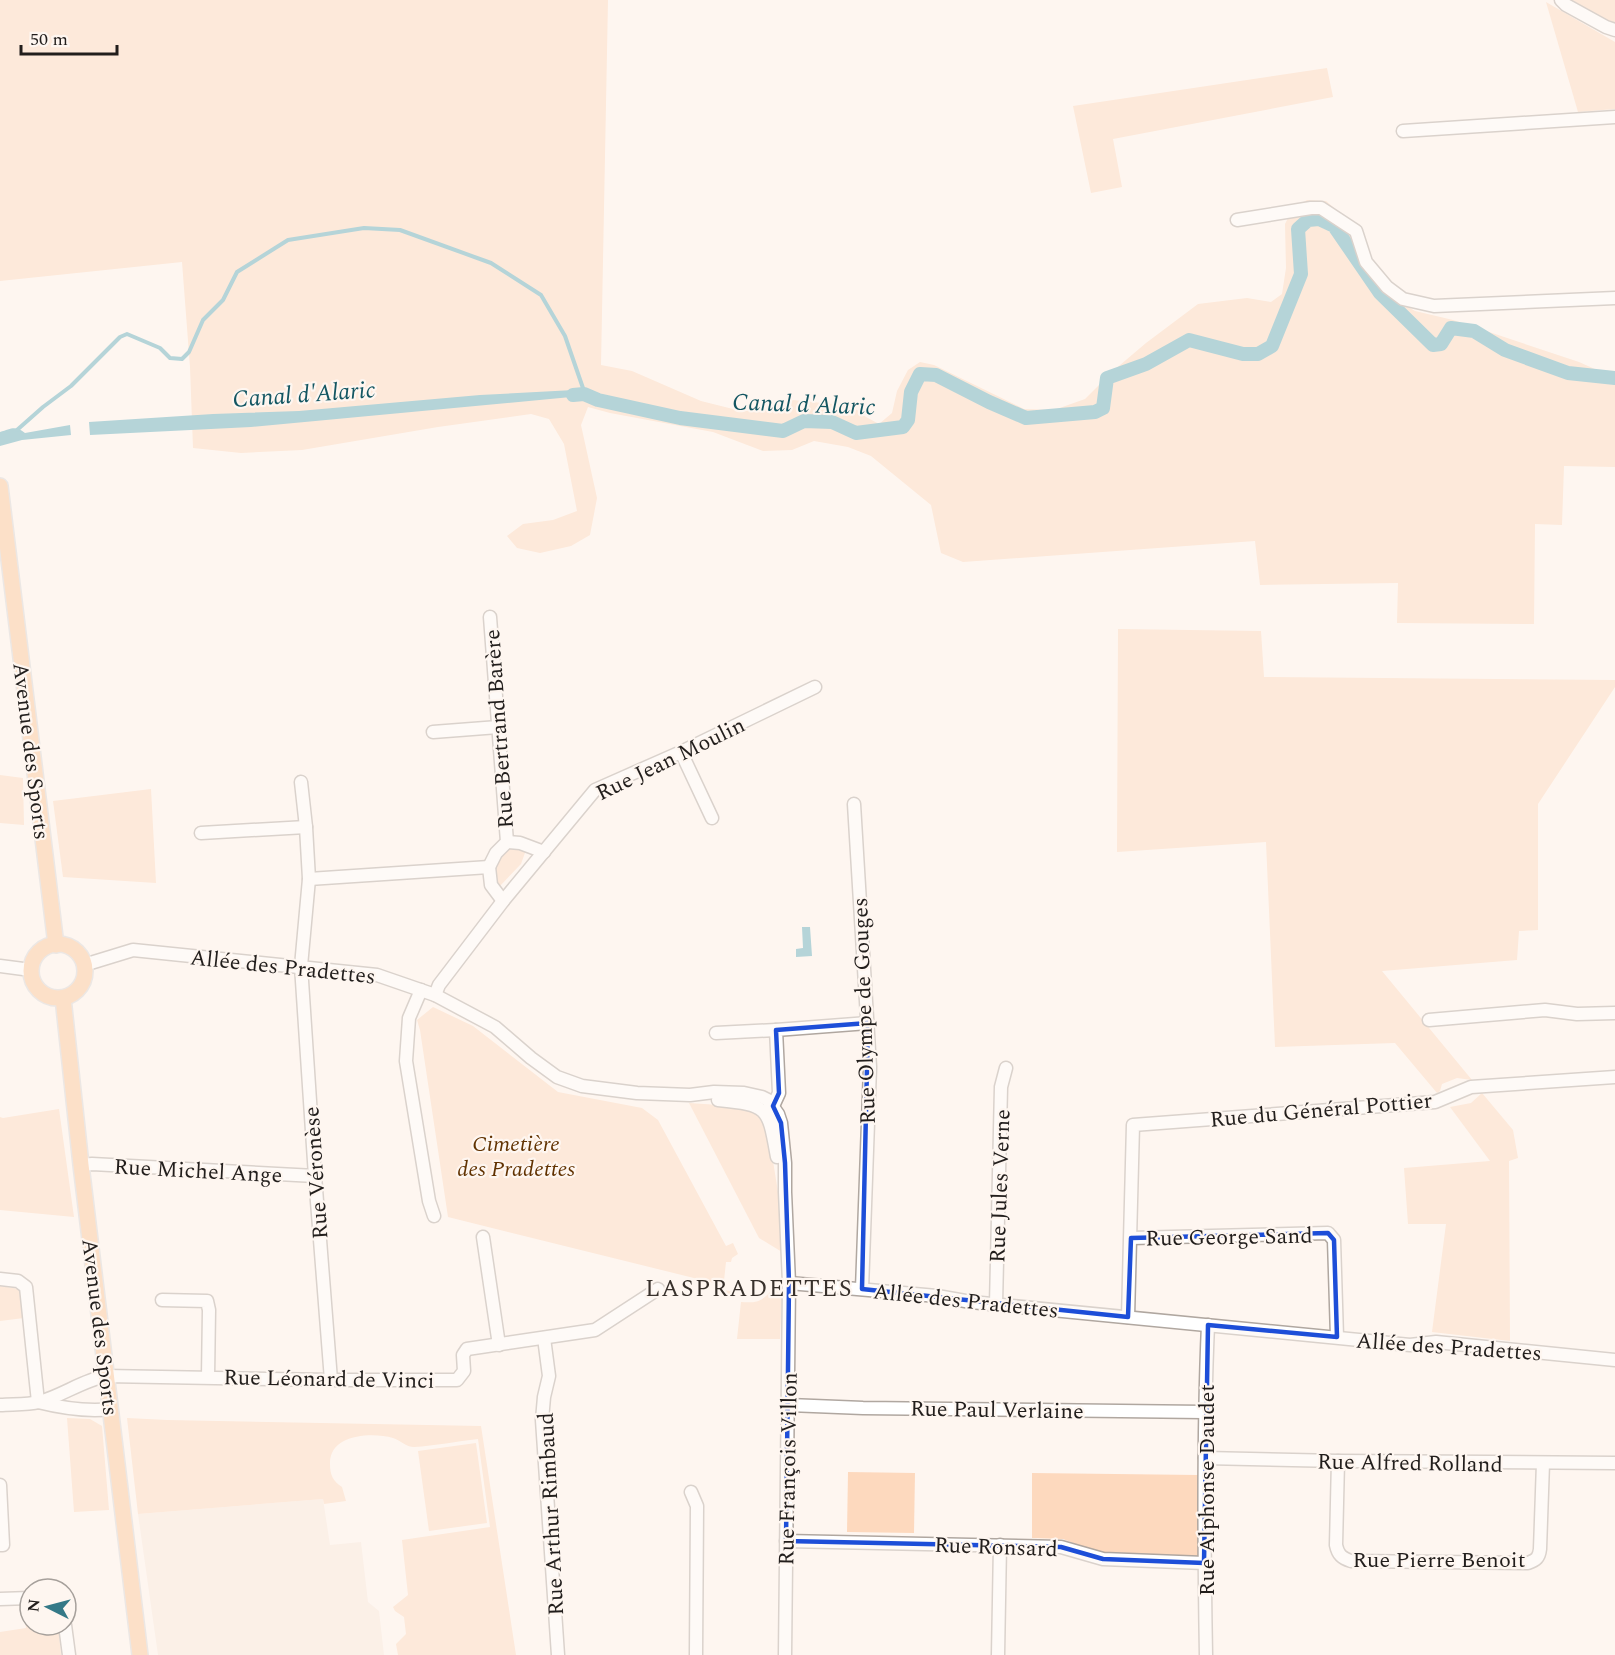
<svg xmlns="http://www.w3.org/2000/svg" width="1615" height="1655" font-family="Spectral,serif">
<rect width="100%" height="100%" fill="#fef6f0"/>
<!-- built -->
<path fill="#f9e8dc" d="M 323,1499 L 330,1545 L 361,1542 L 368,1602 L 379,1611 L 384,1655 L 158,1655 L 138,1514 Z"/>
<!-- green -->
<g fill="#fdd9be">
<path d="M 0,0 L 608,0 L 601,365 L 632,371 L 701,401 L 741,411 L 764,410 L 793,400 L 852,406 L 866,417 L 879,424 L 892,413 L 897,391 L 908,370 L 920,362 L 934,365 L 1024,409 L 1054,410 L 1085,399 L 1113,371 L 1146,343 L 1198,304 L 1247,298 L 1271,302 L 1282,294 L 1286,268 L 1285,224 L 1293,208 L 1307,200 L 1326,201 L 1347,219 L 1373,280 L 1392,297 L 1415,311 L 1453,320 L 1579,362 L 1606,374 L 1603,377 L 1604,382 L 1615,383 L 1615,467 L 1564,466 L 1562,525 L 1535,524 L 1534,624 L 1397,623 L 1398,583 L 1260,585 L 1255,541 L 963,562 L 941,553 L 931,505 L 871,456 L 848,447 L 814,441 L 792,450 L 763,451 L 713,432 L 610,413 L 588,407 L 581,425 L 597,498 L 590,535 L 571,546 L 540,553 L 517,548 L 507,536 L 523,524 L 553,520 L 577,511 L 564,444 L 549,419 L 531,414 L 438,427 L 302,450 L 241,453 L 193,448 L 190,367 L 182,262 L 0,281 Z"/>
<path d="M 1568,0 L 1615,0 L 1615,22 L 1609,21 Z"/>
<path d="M 1546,2 L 1615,42 L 1615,109 L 1578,112 Z"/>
<path d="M 1327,68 L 1333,97 L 1113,139 L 1122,187 L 1091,193 L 1073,106 Z"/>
<path d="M 1118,629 L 1261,631 L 1264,677 L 1615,680 L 1615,687 L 1538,804 L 1538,930 L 1519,931 L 1517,960 L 1382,971 L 1472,1080 L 1457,1078 L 1442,1084 L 1440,1091 L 1437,1093 L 1395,1043 L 1275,1047 L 1266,842 L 1117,852 Z"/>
<path d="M 0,775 L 23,778 L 24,825 L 0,823 Z"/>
<path d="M 151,789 L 156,883 L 63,877 L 53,801 Z"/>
<path d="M 517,847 L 526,850 L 521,864 L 499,887 L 494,880 L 495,861 L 509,849 Z"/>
<path d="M 433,1007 L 473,1026 L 558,1092 L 642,1108 L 658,1120 L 726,1246 L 733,1243 L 738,1254 L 732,1258 L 731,1262 L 726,1262 L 723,1290 L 736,1292 L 736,1298 L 722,1297 L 714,1283 L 448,1217 L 420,1030 L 417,1020 Z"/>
<path d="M 1482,1093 L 1513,1130 L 1518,1158 L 1509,1161 L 1510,1341 L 1432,1332 L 1446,1224 L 1408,1224 L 1404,1168 L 1490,1161 L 1450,1107 L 1471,1103 Z"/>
<path d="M 689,1103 L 749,1107 L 761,1113 L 767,1124 L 778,1192 L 782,1252 L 759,1238 Z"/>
<path d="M 59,1109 L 74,1217 L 0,1210 L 0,1117 L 3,1118 Z"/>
<path d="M 0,1286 L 19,1289 L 23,1296 L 24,1318 L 0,1321 Z"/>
<path d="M 772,1290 L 782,1293 L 780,1339 L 737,1339 L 741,1302 C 757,1303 761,1302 772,1290 Z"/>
<path d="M 67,1418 L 90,1419 L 102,1426 L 109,1510 L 74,1512 Z"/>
<path d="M 127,1418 L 167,1420 L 481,1426 L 516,1655 L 398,1655 L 396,1644 L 406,1634 L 404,1617 L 395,1611 L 393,1607 L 408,1595 L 402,1540 L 490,1527 L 478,1439 C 457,1441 435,1446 414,1447 C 406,1447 400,1440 393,1438 C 372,1432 329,1434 330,1464 C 330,1475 333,1481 342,1487 L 346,1501 L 324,1504 L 323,1499 L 138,1514 Z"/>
<path d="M 476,1443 L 487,1523 L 429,1531 L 418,1451 Z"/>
<path d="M 848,1472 L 915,1473 L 914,1533 L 847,1532 Z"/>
<path d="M 1032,1473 L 1198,1475 L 1199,1556 L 1104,1555 L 1063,1539 L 1032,1538 Z"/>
<path d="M 30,1611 L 30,1625 L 58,1625 L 61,1655 L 0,1655 L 0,1632 L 26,1628 L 24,1612 Z"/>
</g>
<!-- water -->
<g fill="#5dabbb">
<path d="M 583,388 L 592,394 L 591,398 L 587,400 L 571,397 L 251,427 L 90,435 L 89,422 L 213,414 L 299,411 L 480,395 L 574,390 Z"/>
<path d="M 70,425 L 71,435 L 22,440 L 0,446 L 0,432 C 11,429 15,425 25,433 Z"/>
<path d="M 802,927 L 810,927 L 812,956 L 796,957 L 796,949 L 803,948 Z"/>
</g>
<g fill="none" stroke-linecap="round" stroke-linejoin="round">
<!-- stream -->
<path stroke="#5dabbb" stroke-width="4" d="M 17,430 L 43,407 L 71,386 L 120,337 L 127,334 L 160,348 L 170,358 L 182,359 L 189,352 L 203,320 L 223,300 L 237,272 L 288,240 L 364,228 L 400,230 L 491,263 L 541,295 L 565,336 L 584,391"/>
<!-- canal -->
<path stroke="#5dabbb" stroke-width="14" d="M 573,395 L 584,394 L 598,400 L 680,418 L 783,431 L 804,421 L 832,422 L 856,433 L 903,427 L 908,420 L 911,392 L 920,374 L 936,375 L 989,402 L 1026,418 L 1095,412 L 1103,408 L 1107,378 L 1146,364 L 1189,340 L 1243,354 L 1258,354 L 1272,346 L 1301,274 L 1298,229 L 1308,220 L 1319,219 L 1334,226 L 1380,293 L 1433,345 L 1441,344 L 1451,328 L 1474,331 L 1505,350 L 1568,373 L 1615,378"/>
<defs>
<g id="minor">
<path d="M 1561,0 L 1566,5 L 1606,27 L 1615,30"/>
<path d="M 1403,131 L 1615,117"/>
<path d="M 1237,220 L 1311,208 L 1321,208 L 1356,231 L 1366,262 L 1387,287 L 1403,299 L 1434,306 L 1615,298"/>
<path d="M 433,732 L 498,727"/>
<path d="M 681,752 L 712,818"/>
<path d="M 301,782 L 306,827 L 309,879 L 301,966 L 315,1176 L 331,1380"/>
<path d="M 854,804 L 870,1067 L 862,1289"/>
<path d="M 201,833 L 306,827"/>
<path d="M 507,842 L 520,843 L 544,852"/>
<path d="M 489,867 L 496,853 L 507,842 L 490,617"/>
<path d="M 309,879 L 489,867 L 491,885 L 503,901"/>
<path d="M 84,965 L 133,950 L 377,975 L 435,995 L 495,1027 L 531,1058 L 557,1077 L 582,1086 L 637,1093 L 690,1095 L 714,1092 L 744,1093 L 762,1097 L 768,1100 L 778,1114 L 781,1123 L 785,1163 L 785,1192 L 789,1283 L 785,1655"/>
<path d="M 0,966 L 31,970"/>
<path d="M 421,990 L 409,1018 L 406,1061 L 429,1201 L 434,1216"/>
<path d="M 435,995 L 439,985 L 503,901 L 595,790 L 681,752 L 815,687"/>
<path d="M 1429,1020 L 1545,1010 L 1577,1014 L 1615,1013"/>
<path d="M 716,1033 L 776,1030"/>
<path d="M 718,1100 C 769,1105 768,1107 777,1157"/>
<path d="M 765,1112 L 773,1106 L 779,1093 L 776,1030 L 868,1023"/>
<path d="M 81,1165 L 92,1164 L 315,1176"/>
<path d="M 483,1237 L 499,1345"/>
<path d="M 1131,1238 L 1328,1233 L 1334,1240 L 1337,1337"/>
<path d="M 0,1279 L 18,1281 L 26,1287 L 38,1402"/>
<path d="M 789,1283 L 937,1296 L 971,1302 L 1410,1345 L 1436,1342 L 1615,1360"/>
<path d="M 162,1300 L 207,1301 L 209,1310 L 208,1377"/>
<path d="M 996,1304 L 1001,1087 L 1006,1068"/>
<path d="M 1128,1317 L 1133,1125 L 1435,1102 L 1471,1087 L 1615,1077"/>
<path d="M 544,1338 L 549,1376 L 544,1397 L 542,1420 L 558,1655"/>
<path d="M 38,1402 C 62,1408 86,1412 111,1409"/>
<path d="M 0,1405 C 12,1404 27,1405 39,1402 C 62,1396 83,1380 106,1376 L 331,1380 L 457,1380 L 464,1371 L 463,1355 L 467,1349 L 595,1330 L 658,1289"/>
<path d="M 789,1405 L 863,1408 L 1204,1412"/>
<path d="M 1205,1458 L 1338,1461 L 1615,1463"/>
<path d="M 1338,1461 L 1336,1545 C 1338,1555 1342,1558 1351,1561 L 1528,1563 C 1536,1560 1539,1558 1540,1549 L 1543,1463"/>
<path d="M 691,1492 L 697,1506 L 696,1655"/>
<path d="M 786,1541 L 1061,1547 L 1103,1559 L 1204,1563"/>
<path d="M 0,1545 L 3,1545 L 0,1485"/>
<path d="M 0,1599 L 30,1598"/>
<path d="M 65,1625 L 69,1655"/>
<path d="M 998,1655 L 1000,1545"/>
<path d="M 1206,1655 C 1204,1545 1203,1435 1208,1325"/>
</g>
<g id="major">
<path d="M 0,486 L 56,945"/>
<circle cx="58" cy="971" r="27"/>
<path d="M 63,998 L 81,1165 L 140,1655"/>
</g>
</defs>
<!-- minor casing -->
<use href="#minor" stroke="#b0a7a0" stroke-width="15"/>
<!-- major casing -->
<use href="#major" stroke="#d7d6d6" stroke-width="18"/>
<!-- minor -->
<use href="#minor" stroke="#fff" stroke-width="12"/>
<!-- major -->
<use href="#major" stroke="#fbc598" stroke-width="15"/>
</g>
<!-- marked area -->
<path d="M0 0H1615V1655H0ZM 868,1023 L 862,1289 L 1128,1317 L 1131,1238 L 1328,1233 L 1334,1240 L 1337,1337 L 1208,1325 L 1204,1563 L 1103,1559 L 1061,1547 L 786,1541 L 789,1283 L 785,1163 L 781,1123 L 773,1106 L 779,1093 L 776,1030 Z" fill="#fef6f0" fill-opacity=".55" fill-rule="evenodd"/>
<path fill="none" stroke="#1d4ed8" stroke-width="4.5" stroke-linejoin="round" d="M 868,1023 L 862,1289 L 1128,1317 L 1131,1238 L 1328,1233 L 1334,1240 L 1337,1337 L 1208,1325 L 1204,1563 L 1103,1559 L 1061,1547 L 786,1541 L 789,1283 L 785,1163 L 781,1123 L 773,1106 L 779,1093 L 776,1030 Z"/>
<g text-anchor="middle" stroke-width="4.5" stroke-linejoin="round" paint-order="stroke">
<!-- street labels -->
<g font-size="22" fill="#221e1c" stroke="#fef6f0">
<text transform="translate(498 729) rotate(-94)" y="8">Rue Bertrand Barère</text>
<text transform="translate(32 751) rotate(83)" y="8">Avenue des Sports</text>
<text transform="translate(670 758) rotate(-26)" y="8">Rue Jean Moulin</text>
<text transform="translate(283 966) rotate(6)" y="8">Allée des Pradettes</text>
<text transform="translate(863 1011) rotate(-92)" y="8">Rue Olympe de Gouges</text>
<text transform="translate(1321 1109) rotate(-5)" y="8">Rue du Général Pottier</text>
<text transform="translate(198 1170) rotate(3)" y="8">Rue Michel Ange</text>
<text transform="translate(315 1173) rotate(-94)" y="8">Rue Véronèse</text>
<text transform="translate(999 1186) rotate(-88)" y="8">Rue Jules Verne</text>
<text transform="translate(1229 1236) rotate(-1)" y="8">Rue George Sand</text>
<text transform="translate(966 1300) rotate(6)" y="8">Allée des Pradettes</text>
<text transform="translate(101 1327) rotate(83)" y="8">Avenue des Sports</text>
<text transform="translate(1449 1346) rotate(4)" y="8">Allée des Pradettes</text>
<text transform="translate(329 1378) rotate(1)" y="8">Rue Léonard de Vinci</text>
<text transform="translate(997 1409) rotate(1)" y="8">Rue Paul Verlaine</text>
<text transform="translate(1410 1462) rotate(1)" y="8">Rue Alfred Rolland</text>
<text transform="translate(787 1469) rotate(-89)" y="8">Rue François Villon</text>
<text transform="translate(1206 1490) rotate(-90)" y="8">Rue Alphonse Daudet</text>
<text transform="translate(550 1514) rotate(-93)" y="8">Rue Arthur Rimbaud</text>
<text transform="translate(996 1546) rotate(2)" y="8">Rue Ronsard</text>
<text x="1439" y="1567">Rue Pierre Benoit</text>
</g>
<!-- park labels -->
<g font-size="22" font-style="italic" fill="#613200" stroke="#fef6f0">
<text x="516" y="1151">Cimetière<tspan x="516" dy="25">des Pradettes</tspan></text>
</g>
<!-- water labels -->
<g font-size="24" font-style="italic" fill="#135662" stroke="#fef6f0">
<text transform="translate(304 394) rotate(-4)" y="8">Canal d'Alaric</text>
<text transform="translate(804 404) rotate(2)" y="8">Canal d'Alaric</text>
</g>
<!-- neighbourhood labels -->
<g font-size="24" letter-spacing="1.5" fill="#38312c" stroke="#fef6f0">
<text x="749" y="1296">LASPRADETTES</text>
</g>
</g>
<!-- north arrow -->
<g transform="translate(48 1607) rotate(276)"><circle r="28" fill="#fef6f0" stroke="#a6a09b" stroke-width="1.5"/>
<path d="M0-4.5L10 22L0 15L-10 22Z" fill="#347987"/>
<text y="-9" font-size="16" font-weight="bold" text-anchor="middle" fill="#221e1c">N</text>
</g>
<!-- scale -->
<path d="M21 45v9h96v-9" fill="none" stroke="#221e1c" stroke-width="3"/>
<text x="30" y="45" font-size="18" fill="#221e1c" stroke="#fef6f0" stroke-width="4.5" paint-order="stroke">50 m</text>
</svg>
